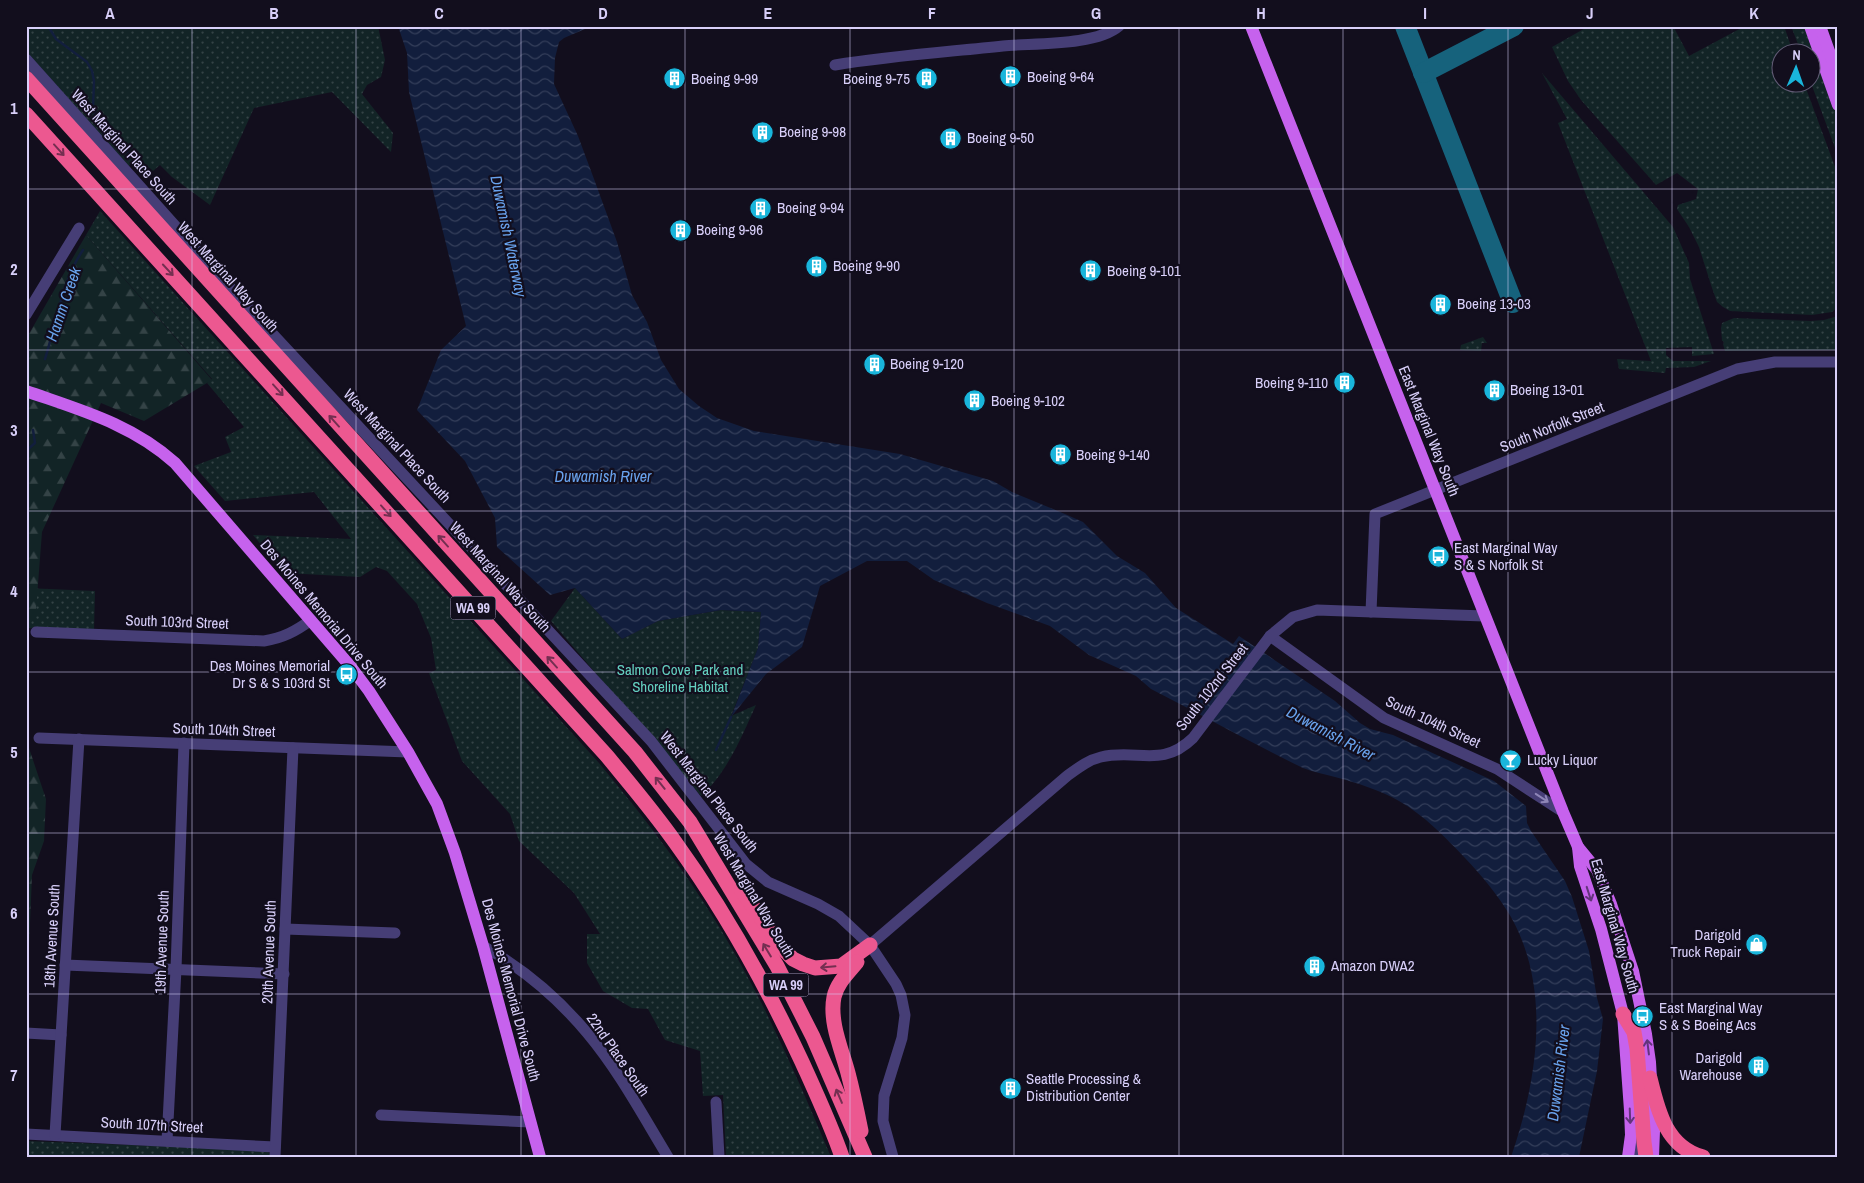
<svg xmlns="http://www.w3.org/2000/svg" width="1864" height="1183" font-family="'Archivo Narrow',sans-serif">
<defs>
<pattern id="green-dots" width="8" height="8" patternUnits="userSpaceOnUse" patternTransform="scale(1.25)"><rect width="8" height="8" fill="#122426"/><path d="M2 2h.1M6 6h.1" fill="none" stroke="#344346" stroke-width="1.8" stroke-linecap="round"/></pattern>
<pattern id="forest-firs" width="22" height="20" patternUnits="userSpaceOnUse" patternTransform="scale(1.25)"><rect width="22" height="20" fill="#122426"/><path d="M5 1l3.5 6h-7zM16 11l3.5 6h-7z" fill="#344346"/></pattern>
<pattern id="water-waves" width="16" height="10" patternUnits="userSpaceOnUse" patternTransform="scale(1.25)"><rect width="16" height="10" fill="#121e3d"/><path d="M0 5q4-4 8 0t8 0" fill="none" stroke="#343e5a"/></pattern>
</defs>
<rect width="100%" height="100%" fill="#120e1d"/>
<!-- green -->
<g fill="url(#green-dots)">
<path d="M 26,26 L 378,26 L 385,60 L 381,77 L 367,85 L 362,94 L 393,133 L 391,152 L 332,92 L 254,108 L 210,205 L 172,177 L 160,165 L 153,171 L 138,158 L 129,166 L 26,51 Z"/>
<path d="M 1589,26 L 1593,26 L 1595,29 L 1599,26 L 1673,26 L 1689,56 L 1745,26 L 1784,26 L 1793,52 L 1782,52 L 1782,82 L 1804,83 L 1838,175 L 1838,307 L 1832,312 L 1812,315 L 1730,311 L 1723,307 L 1717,302 L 1712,288 L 1699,247 L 1689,227 L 1677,209 L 1678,205 L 1696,199 L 1698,189 L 1677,173 L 1656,185 L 1581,100 L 1568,81 L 1552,47 Z"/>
<path d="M 1791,26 L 1804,26 L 1838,119 L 1838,156 L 1811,83 L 1812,52 L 1801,52 Z"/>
<path d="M 1542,73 L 1673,227 L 1689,263 L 1690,279 L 1714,354 L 1692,356 L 1692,347 L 1666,348 L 1666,355 L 1673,361 L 1711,361 L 1694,367 L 1666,368 L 1665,373 L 1619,369 L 1617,359 L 1651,361 L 1558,123 L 1567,119 Z"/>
<path d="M 100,211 L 599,763 C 649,823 697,886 735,954 C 772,1019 802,1088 831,1157 L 726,1157 L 723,1095 L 703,1096 L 700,1051 L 665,1040 L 648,1009 L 632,1008 L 603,991 L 587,963 L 587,934 L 600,934 L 574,893 L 519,841 L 510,814 L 462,761 L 429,673 L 436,670 L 431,638 L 417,604 L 387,571 L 376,567 L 360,577 L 285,573 L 253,535 L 351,539 L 314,492 L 225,501 L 194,466 L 231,452 L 225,437 L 244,427 L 207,383 L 212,379 L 86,235 Z"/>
<path d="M 1838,316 L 1838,350 L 1725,351 L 1723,344 L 1724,343 L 1723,341 L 1722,341 L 1721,328 L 1722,323 L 1734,318 L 1811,321 L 1824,320 Z"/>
<path d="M 1483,337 L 1487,343 L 1482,343 L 1481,351 L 1460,350 L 1461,345 Z"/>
<path d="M 26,588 L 95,591 L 94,631 L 26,628 Z"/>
<path d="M 575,588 L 622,639 L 658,621 L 721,610 L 761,612 L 758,648 L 731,716 L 756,705 C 742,736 727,773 701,796 L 551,621 Z"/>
<path d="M 26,1141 L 266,1150 L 273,1157 L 26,1157 Z"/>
</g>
<!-- forest -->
<g fill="url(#forest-firs)">
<path d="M 86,235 L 212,380 L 144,421 L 101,403 L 42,532 L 36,610 L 26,636 L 26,339 Z"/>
<path d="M 26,739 L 46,799 L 44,841 L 32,875 L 29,947 L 26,947 Z"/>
</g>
<!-- water -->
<path fill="url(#water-waves)" d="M 398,26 L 592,26 L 564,38 L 559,42 L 555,58 L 554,84 L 578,136 L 594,179 L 617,242 L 632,295 L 647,322 L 661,360 L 679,389 L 699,406 L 717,418 L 754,431 L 900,454 L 993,481 L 1012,492 L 1065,514 L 1083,522 L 1117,556 L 1145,573 L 1176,608 L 1233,644 L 1239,636 L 1335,701 L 1360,723 L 1370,729 L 1393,735 L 1494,781 L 1526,806 L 1527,823 L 1531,831 L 1565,881 L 1572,897 L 1589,951 L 1597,998 L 1603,1019 L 1597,1071 L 1579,1157 L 1511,1157 C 1537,1082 1552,990 1511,917 C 1498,895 1482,876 1465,858 C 1444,836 1425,816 1399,801 C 1380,790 1357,783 1335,777 C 1325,774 1313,772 1303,768 C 1251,743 1202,715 1151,689 L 1136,676 L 1089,655 L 1050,626 L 987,603 L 934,580 L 907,561 L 867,561 L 820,586 L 802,647 L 766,674 L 731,717 L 758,648 L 761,612 L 721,610 L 658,621 L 622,639 L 575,588 L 550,595 L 497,547 L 495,518 L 465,461 L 417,410 L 441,350 L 466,326 L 409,92 L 407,53 Z"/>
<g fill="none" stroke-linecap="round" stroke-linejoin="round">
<!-- stream -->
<g stroke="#121e3d" stroke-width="2.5">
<path d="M 48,26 L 56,39 L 87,62 L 92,71 L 94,81 L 93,107 L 98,121 L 128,153"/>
<path d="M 45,359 C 56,325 62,280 83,250"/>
<path d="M 26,451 L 35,443 L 33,430"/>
<path d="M 716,750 L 731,717"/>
</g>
<!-- taxiway -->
<g stroke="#16627c" stroke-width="20">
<path d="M 1405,26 L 1513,303"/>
<path d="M 1423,73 L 1514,26"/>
</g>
<!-- minor -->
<g stroke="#463e76" stroke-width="11">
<path d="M 26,59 L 255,315 L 651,741 L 746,864 L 768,882 L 818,904 L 839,916 L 870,945 L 896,984 L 901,995 L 905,1015 L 902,1038 L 884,1096 L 883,1121 L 893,1157"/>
<path d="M 835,65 C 890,56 947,52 1003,46 C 1033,43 1096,46 1119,26"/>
<path d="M 26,315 L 79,228"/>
<path d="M 1371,612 L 1375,514 L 1737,369 L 1775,362 L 1838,362"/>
<path d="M 36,632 L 264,641 C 283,638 296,631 311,620"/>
<path d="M 1270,636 L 1384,718 L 1497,769 L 1563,812"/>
<path d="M 39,738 L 408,752"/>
<path d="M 285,929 L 395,933"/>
<path d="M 870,945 L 1067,776 C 1078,768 1088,760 1101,757 C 1137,748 1161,769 1193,738 L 1270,636 L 1293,617 L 1317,610 L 1484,616"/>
<path d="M 483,946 C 524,969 559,999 588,1034 C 619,1071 643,1116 668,1157"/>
<path d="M 65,965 L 284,974"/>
<path d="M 26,1033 L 61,1035"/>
<path d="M 716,1102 L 719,1157"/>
<path d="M 381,1115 L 530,1122"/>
<path d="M 26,1134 L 275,1147"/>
<path d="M 55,1135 L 79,739"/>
<path d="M 1632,1139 L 1636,1157"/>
<path d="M 167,1141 L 176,969 L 184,743"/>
<path d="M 275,1157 L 293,748"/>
</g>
<!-- major -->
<g stroke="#c662ed" stroke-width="12">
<path d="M 1251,26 L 1563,812 L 1578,847 L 1597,870 L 1611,904 L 1633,971 L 1646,1034 L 1650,1062 L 1654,1131 L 1653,1157"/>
<path d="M 1810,26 L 1838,105"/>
<path d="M 1820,26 L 1838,76"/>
<path d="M 26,391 C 80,410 132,424 175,463 L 351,667 L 369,691 L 408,752 L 437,804 L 455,853 L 483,946 L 540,1157"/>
<path d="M 1578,847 L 1580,866 L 1601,929 L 1623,1014 L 1630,1110 L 1631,1135 L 1628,1157"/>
</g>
<!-- highway -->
<g stroke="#ec5890" stroke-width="15">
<path d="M 26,78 L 635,752 L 690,822 L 777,966 L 813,1037 L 865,1157"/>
<path d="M 26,114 L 607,756 C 630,784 654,812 675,842 C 725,911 766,985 802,1062 C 816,1093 831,1125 842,1157"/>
<path d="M 742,891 L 783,949 L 793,959 L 803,964 L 815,968 L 841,966 L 870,945"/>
<path d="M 857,962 C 848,973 837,983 834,997 C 829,1022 842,1050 848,1073 C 853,1092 857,1111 861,1131"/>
<path d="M 1623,1014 L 1634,1032 L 1637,1049 L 1644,1142 L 1646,1157"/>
<path d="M 1650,1078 C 1658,1111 1666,1147 1703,1157"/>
</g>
</g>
<!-- one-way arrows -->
<defs><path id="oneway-shaft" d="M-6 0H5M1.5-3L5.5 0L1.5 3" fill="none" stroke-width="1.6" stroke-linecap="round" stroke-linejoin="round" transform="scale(1.25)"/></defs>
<g stroke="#742f51">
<use href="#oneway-shaft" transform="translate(59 150) rotate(48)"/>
<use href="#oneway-shaft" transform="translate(168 270) rotate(47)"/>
<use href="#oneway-shaft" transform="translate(278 390) rotate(48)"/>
<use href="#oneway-shaft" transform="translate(334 421) rotate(-132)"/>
<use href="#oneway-shaft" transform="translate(386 511) rotate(48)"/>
<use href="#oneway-shaft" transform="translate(443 541) rotate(-132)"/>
<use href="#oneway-shaft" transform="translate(552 662) rotate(-132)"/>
<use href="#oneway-shaft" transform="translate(660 783) rotate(-129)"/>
<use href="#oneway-shaft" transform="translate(767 950) rotate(-121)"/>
<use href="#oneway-shaft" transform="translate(828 967) rotate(175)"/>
<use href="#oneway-shaft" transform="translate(839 1096) rotate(-113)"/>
</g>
<use stroke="#8f86b8" href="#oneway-shaft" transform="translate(1542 798) rotate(33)"/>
<g stroke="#63347b">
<use href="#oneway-shaft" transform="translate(1589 894) rotate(72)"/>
<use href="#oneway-shaft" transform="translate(1648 1047) rotate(-97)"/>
<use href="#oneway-shaft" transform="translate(1630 1116) rotate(88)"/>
</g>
<!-- grid -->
<path fill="none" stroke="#d8cff9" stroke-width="1" stroke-opacity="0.55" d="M 192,26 L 192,1157M 356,26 L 356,1157M 521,26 L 521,1157M 685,26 L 685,1157M 850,26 L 850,1157M 1014,26 L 1014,1157M 1179,26 L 1179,1157M 1343,26 L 1343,1157M 1508,26 L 1508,1157M 1672,26 L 1672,1157M 26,189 L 1838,189M 26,350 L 1838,350M 26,511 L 1838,511M 26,672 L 1838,672M 26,833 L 1838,833M 26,994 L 1838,994"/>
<!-- icons -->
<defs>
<symbol id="building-disc" viewBox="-11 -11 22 22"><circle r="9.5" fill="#19b5db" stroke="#120e1d"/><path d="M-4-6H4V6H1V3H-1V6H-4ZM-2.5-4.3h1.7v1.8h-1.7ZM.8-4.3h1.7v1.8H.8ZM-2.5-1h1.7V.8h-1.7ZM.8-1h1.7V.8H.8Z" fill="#fff"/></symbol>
<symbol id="bus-disc" viewBox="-11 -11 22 22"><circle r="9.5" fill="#19b5db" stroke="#120e1d"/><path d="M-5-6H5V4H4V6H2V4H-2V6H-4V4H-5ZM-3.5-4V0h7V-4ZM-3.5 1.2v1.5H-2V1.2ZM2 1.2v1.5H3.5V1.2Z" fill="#fff"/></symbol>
<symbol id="bar-disc" viewBox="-11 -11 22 22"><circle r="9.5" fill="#19b5db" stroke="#120e1d"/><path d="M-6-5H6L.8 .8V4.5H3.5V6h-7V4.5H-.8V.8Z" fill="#fff"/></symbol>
<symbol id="shop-disc" viewBox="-11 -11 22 22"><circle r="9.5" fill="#19b5db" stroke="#120e1d"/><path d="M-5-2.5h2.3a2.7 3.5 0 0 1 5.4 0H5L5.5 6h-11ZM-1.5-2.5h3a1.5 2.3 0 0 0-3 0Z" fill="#fff"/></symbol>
</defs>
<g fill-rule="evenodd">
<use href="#building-disc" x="998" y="64" width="25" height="25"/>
<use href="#building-disc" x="662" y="66" width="25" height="25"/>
<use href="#building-disc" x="914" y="66" width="25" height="25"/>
<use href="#building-disc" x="750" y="120" width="25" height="25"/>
<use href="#building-disc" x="938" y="126" width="25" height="25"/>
<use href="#building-disc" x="748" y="196" width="25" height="25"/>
<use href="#building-disc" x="668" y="218" width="25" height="25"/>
<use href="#building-disc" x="804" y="254" width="25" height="25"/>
<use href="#building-disc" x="1078" y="258" width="25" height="25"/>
<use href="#building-disc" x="1428" y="292" width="25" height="25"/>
<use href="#building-disc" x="862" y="352" width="25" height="25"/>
<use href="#building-disc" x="1332" y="370" width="25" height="25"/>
<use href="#building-disc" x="1482" y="378" width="25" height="25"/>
<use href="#building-disc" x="962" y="388" width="25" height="25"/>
<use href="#building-disc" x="1048" y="442" width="25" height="25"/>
<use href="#bus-disc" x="1426" y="544" width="25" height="25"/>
<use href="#bus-disc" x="334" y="662" width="25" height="25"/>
<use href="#bar-disc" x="1498" y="748" width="25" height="25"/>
<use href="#shop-disc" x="1744" y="932" width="25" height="25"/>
<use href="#building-disc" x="1302" y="954" width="25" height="25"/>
<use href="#bus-disc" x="1630" y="1004" width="25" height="25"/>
<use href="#building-disc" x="1746" y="1054" width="25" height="25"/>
<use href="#building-disc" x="998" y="1076" width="25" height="25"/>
</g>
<g text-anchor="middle" stroke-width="4.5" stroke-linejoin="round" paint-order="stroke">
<!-- shield labels -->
<g fill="#120e1d" stroke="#9d95b7" stroke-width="1">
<rect x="450.5" y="596.5" width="45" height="23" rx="4"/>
<rect x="763.5" y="973.5" width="45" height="23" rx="4"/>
</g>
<g font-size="14" font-weight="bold" fill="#d8cff9">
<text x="473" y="613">WA 99</text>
<text x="786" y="990">WA 99</text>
</g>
<!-- poi labels -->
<g font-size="15" fill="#d8cff9" stroke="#120e1d" text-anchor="start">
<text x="1027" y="82">Boeing 9-64</text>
<text x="691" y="84">Boeing 9-99</text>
<text x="910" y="84" text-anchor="end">Boeing 9-75</text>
<text x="779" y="137">Boeing 9-98</text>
<text x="967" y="143">Boeing 9-50</text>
<text x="777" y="213">Boeing 9-94</text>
<text x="696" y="235">Boeing 9-96</text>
<text x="833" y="271">Boeing 9-90</text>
<text x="1107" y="276">Boeing 9-101</text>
<text x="1457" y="309">Boeing 13-03</text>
<text x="890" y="369">Boeing 9-120</text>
<text x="1328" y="388" text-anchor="end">Boeing 9-110</text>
<text x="1510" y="395">Boeing 13-01</text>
<text x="991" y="406">Boeing 9-102</text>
<text x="1076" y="460">Boeing 9-140</text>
<text x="1454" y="553">East Marginal Way<tspan x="1454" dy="17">S &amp; S Norfolk St</tspan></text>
<text x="330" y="671" text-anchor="end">Des Moines Memorial<tspan x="330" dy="17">Dr S &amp; S 103rd St</tspan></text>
<text x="1527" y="765">Lucky Liquor</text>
<text x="1741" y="940" text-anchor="end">Darigold<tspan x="1741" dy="17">Truck Repair</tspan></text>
<text x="1331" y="971">Amazon DWA2</text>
<text x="1659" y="1013">East Marginal Way<tspan x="1659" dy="17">S &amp; S Boeing Acs</tspan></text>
<text x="1742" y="1063" text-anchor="end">Darigold<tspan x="1742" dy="17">Warehouse</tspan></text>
<text x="1026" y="1084">Seattle Processing &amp;<tspan x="1026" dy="17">Distribution Center</tspan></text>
</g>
<!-- street labels -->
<g font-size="15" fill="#d8cff9" stroke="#120e1d">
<text transform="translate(124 147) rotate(48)" y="5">West Marginal Place South</text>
<text transform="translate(228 277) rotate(48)" y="5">West Marginal Way South</text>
<text transform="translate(1552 427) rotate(-22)" y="5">South Norfolk Street</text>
<text transform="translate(1429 431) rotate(68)" y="5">East Marginal Way South</text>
<text transform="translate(397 446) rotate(47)" y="5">West Marginal Place South</text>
<text transform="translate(500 577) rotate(48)" y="5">West Marginal Way South</text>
<text transform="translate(324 614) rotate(50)" y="5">Des Moines Memorial Drive South</text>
<text transform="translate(177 622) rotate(2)" y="5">South 103rd Street</text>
<text transform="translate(1212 687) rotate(-52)" y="5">South 102nd Street</text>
<text transform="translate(1433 722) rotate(25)" y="5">South 104th Street</text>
<text transform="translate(224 730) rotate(2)" y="5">South 104th Street</text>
<text transform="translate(709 792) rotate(52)" y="5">West Marginal Place South</text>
<text transform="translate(754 895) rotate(59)" y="5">West Marginal Way South</text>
<text transform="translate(1615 926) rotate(74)" y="5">East Marginal Way South</text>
<text transform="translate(52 936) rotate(-87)" y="5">18th Avenue South</text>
<text transform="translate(162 942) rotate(-88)" y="5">19th Avenue South</text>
<text transform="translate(269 952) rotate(-88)" y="5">20th Avenue South</text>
<text transform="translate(511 990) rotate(75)" y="5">Des Moines Memorial Drive South</text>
<text transform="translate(618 1055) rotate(55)" y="5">22nd Place South</text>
<text transform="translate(152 1125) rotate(3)" y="5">South 107th Street</text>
</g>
<!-- park labels -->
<g font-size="15" fill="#64d0c0" stroke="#120e1d">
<text x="680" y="675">Salmon Cove Park and<tspan x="680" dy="17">Shoreline Habitat</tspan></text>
</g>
<!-- water labels -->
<g font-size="16" font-style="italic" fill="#69a3ee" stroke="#120e1d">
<text transform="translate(509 236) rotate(78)" y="6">Duwamish Waterway</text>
<text transform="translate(63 304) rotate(-71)" y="6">Hamm Creek</text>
<text x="603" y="482">Duwamish River</text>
<text transform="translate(1331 733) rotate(28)" y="6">Duwamish River</text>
<text transform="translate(1558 1073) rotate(-83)" y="6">Duwamish River</text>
</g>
</g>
<!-- border -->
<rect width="1864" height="1183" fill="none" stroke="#120e1d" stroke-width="55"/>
<!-- north arrow -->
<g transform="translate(1796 68) rotate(2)"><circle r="24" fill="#120e1d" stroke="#615b75"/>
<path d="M0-4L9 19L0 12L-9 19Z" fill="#19b5db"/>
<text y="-8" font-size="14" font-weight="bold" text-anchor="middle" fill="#d8cff9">N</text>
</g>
<rect x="28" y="28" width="1808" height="1128" fill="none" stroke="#d8cff9" stroke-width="2"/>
<g font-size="16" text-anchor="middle" font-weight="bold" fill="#d8cff9">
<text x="110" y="19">A</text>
<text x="274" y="19">B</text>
<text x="439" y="19">C</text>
<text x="603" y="19">D</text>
<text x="768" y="19">E</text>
<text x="932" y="19">F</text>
<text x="1096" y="19">G</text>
<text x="1261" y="19">H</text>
<text x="1425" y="19">I</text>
<text x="1590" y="19">J</text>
<text x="1754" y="19">K</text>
<text x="14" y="114">1</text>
<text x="14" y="275">2</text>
<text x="14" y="436">3</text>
<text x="14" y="597">4</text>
<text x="14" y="758">5</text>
<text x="14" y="919">6</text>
<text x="14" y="1081">7</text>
</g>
</svg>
